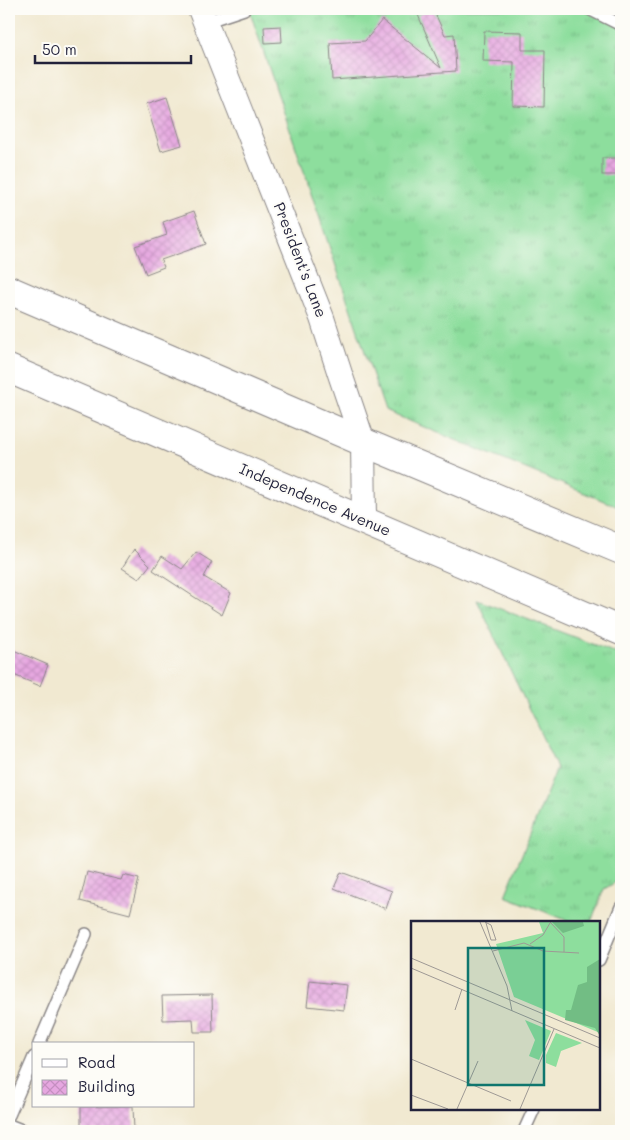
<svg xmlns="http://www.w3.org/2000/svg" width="630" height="1140" font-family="Mali,sans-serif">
<defs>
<pattern id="grass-tufts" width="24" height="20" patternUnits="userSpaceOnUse" patternTransform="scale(1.25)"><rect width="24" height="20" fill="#8dde9d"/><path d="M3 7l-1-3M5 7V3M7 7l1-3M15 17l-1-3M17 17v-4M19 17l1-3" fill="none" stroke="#79be88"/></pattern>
<pattern id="building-cross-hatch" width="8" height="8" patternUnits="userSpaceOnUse" patternTransform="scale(1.25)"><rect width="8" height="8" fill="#e6a7e0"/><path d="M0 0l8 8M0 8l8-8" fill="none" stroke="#c58fc1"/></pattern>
</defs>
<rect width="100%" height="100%" fill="#fdfcf7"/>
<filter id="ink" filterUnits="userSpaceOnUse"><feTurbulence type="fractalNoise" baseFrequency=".02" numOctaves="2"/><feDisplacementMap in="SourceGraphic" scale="10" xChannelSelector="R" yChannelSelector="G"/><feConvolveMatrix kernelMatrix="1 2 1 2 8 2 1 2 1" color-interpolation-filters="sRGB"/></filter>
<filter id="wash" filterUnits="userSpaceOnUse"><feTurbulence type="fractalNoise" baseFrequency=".0096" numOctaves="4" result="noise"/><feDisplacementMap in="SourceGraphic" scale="20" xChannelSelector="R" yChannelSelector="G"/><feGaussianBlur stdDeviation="1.12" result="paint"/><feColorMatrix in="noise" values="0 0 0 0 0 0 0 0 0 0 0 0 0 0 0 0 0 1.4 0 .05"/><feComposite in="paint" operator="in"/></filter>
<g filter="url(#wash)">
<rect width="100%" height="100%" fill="#f1e9d1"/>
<!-- grass -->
<g fill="url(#grass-tufts)" stroke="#58806c">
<path d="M 249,9 L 621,9 L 621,508 L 385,411 Z"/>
<path d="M 477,600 L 621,655 L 621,879 L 604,889 L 591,922 L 571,922 L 505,896 L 557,768 Z"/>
</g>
<g id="blocks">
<!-- building -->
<g fill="url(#building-cross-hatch)">
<path d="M 433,9 L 445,35 L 454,34 L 456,71 L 332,80 L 330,43 L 365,41 L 382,20 L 441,68 L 418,15 Z"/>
<path d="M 281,26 L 282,42 L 265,43 L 264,27 Z"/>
<path d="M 484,31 L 522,32 L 522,50 L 545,50 L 544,107 L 513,106 L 514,62 L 483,61 Z"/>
<path d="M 167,97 L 182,145 L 161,151 L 146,104 Z"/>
<rect x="602" y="158" width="19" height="17"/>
<path d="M 194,211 L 206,244 L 161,260 L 164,267 L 146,274 L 135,246 L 167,235 L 163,222 Z"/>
<path d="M 134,549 L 150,565 L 139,579 L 122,568 Z"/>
<path d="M 196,552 L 212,562 L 204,577 L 231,593 L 222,615 L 153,570 L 162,556 L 182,569 Z"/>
<path d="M 9,648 L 48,665 L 40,686 L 9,673 Z"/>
<path d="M 87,872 L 121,880 L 123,875 L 139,879 L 130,914 L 80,901 Z"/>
<path d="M 341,872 L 392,891 L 386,909 L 334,888 Z"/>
<path d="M 310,981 L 347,985 L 344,1010 L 307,1006 Z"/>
<path d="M 212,995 L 213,1032 L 194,1032 L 193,1019 L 163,1020 L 162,996 Z"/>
<path d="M 133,1106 L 134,1131 L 81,1131 L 81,1107 Z"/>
</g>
</g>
</g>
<g filter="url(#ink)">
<use href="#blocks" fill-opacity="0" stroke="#8a8686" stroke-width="1"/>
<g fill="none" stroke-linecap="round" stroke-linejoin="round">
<defs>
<g id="lane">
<path d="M 589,9 L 621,25"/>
<path d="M 205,22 L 244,9"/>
<path d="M 599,960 L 621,907"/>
<path d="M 39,1044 L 86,934"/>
<path d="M 9,1115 L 34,1057"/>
<path d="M 9,1125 L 24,1131"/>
<path d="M 524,1131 L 534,1109"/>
</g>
<path id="street" d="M 200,9 L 322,318 L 340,374 L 363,442 L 364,520"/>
<g id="secondary">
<path d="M 9,290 L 363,442 L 621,550"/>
<path d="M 9,369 L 621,631"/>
</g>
</defs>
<!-- lane casing -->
<use href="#lane" stroke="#8a8686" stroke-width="14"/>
<!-- street casing -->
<use href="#street" stroke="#8a8686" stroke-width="26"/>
<!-- secondary casing -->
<use href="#secondary" stroke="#8a8686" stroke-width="30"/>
<!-- lane -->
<use href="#lane" stroke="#fff" stroke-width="11"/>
<!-- street -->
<use href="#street" stroke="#fff" stroke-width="24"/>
<!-- secondary -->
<use href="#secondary" stroke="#fff" stroke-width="28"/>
</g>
</g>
<g text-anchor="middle" stroke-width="4" stroke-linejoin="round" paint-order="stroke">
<!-- street labels -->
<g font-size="15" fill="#22223b" stroke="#fdfcf7">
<text transform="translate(300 260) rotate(69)" y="5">President's Lane</text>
<text transform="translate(315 500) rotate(23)" y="5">Independence Avenue</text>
</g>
</g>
<!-- overview -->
<g transform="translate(411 921)">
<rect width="189" height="189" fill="#f1e9d1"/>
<path d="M 128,1 L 189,1 L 189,112 L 103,76 L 85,23 L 132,12 ZM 114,99 L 140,110 L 128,139 L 118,135 L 124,119 ZM 145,112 L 171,122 L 150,130 L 145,146 L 135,142 L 135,134 Z" fill="#8dde9d"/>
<path d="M 141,1 L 172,1 L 173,5 L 152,12 ZM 189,38 L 189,115 L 184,107 L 154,99 L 155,89 L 160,89 L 167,64 L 176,61 L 176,46 Z" fill="#72bd84"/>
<path fill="none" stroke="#9e9995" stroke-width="1" d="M 69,1 L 96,65 L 101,90M 74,1 L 80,4 L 85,19 L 80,19 L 75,2M 139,1 L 153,16 L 153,31M 119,23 L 132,14 L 139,2M 82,30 L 113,22 L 132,30 L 168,32M 0,37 L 189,117M 0,47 L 189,127M 44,89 L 51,68M 0,138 L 100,180M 0,174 L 37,188M 46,188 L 67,140M 109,188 L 143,108"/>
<path fill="#0f766e" fill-opacity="0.15" stroke="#0f766e" stroke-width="2.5" d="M 57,27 L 133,27 L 133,164 L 57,164 Z"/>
<rect width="189" height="189" fill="none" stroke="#22223b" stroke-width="2.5"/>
</g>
<!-- margin -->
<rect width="630" height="1140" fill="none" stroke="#fdfcf7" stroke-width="30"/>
<!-- legend -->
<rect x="32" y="1042" width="162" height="65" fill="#fdfcf7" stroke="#a5a5ac"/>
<rect x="42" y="1059" width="25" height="8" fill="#ffffff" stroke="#a5a5ac"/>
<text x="78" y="1068" font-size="15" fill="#22223b">Road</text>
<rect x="42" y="1080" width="25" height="15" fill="url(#building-cross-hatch)" stroke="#a5a5ac"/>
<text x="78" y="1092" font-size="15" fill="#22223b">Building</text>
<!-- scale -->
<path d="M35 55v8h156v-8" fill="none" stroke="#22223b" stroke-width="2.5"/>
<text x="42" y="55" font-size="15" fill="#22223b" stroke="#fdfcf7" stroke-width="4" paint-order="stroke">50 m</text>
</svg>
